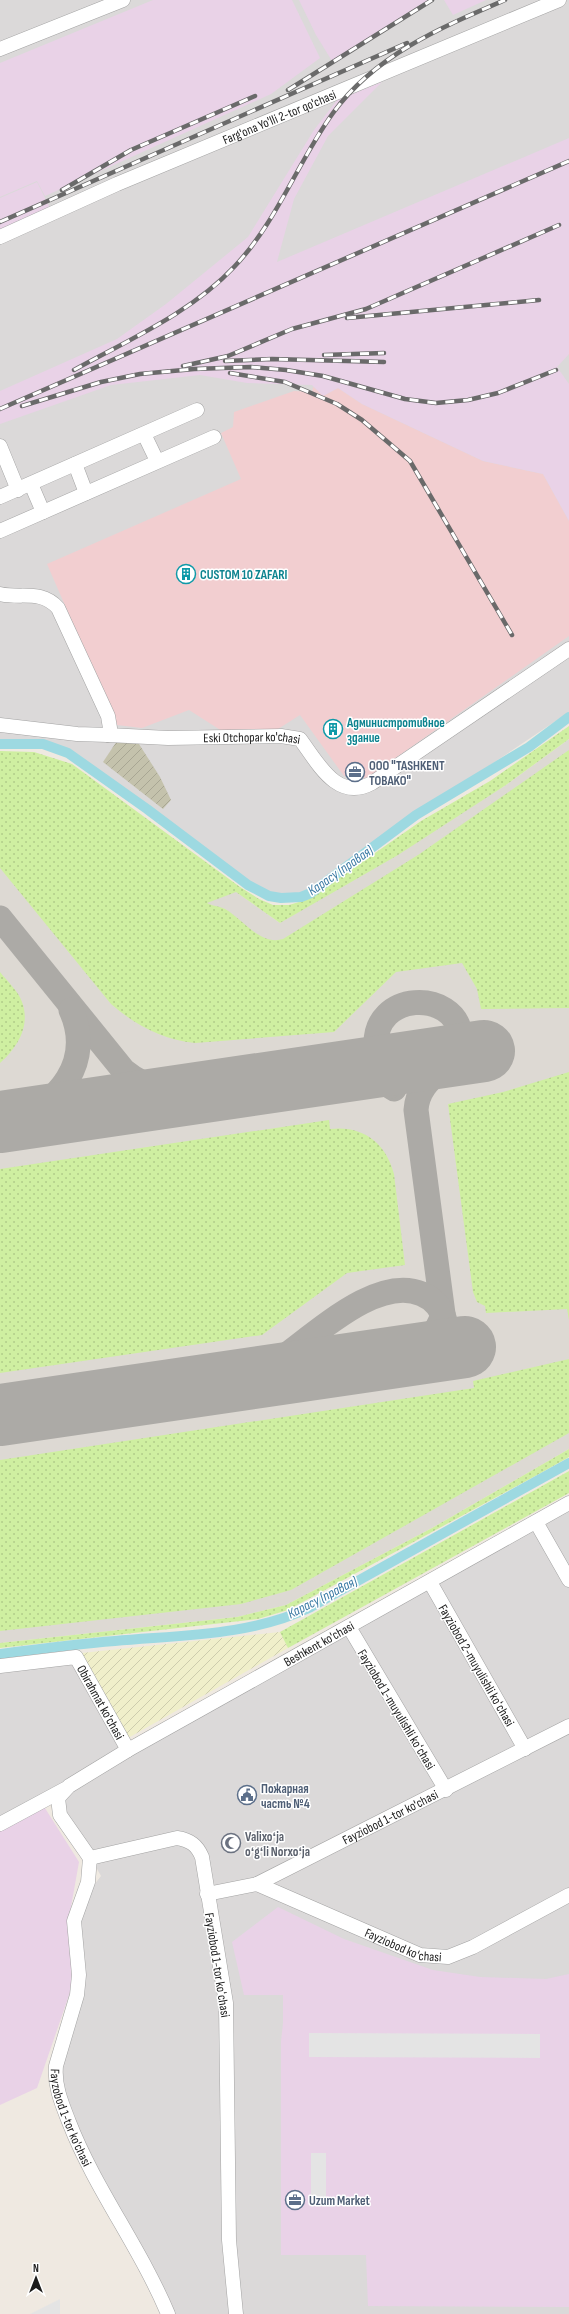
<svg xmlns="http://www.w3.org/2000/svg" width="569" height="2314" font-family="'Sofia Sans Condensed',sans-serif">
<defs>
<pattern id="construction-furrows" width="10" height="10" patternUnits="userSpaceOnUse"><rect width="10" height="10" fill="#c4c2ac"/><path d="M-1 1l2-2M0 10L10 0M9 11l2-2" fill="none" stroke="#a8a693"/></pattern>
<pattern id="farmland-furrows" width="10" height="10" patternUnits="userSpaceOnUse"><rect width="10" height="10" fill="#f0efca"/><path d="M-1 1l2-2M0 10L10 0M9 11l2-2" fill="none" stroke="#cdccad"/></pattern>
<pattern id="grass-dots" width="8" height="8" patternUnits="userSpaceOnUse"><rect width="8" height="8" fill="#cfefa1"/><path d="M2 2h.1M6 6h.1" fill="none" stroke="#b1cc8a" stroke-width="1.8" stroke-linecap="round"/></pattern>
</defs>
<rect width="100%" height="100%" fill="#efe9e1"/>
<!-- residential -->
<g fill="#dbd9d9">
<path d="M 0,0 L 569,0 L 569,149 L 0,402 Z"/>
<path d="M 569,172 L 569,712 L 416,815 L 311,893 L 292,898 L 269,896 L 248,885 L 147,809 L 68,753 L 43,744 L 0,744 L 0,416 Z"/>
<path d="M 569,1503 L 569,2314 L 168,2314 L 57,2088 L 70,2018 L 79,1904 L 101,1876 L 58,1799 L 0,1828 L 0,1666 L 76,1657 L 128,1750 Z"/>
</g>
<!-- commercial -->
<path fill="#f2ced0" d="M 313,387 L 325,395 L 338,388 L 362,404 L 483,461 L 543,474 L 569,521 L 569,636 L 367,778 L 344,776 L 300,715 L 278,729 L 225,733 L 189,710 L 142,728 L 117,725 L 47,564 L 241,479 L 221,433 L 233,427 L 234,412 L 294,391 L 312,392 Z"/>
<!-- industrial -->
<g fill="#e9d2e7">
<path d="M 153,0 L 292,0 L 320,58 L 271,94 L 45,196 L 37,181 L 0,197 L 0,63 Z"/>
<path d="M 299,0 L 428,0 L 332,61 L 316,35 Z"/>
<path d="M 444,0 L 486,0 L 453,15 Z"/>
<path d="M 382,82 L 328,136 L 294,199 L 277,262 L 569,138 L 569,354 L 557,367 L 569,384 L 569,521 L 543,474 L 483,461 L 362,404 L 338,388 L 323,396 L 312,385 L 247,383 L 200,375 L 111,385 L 0,424 L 0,391 L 117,339 L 166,304 L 248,237 L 314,130 L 337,100 Z"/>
<path d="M 37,182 L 50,208 L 0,230 L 0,198 Z"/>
<path d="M 38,1797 L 79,1862 L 69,1918 L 76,1975 L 37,2088 L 0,2105 L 0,1819 Z"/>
<path d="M 278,1907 L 344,1939 L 433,1970 L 480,1977 L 546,1979 L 569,1974 L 569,2307 L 368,2306 L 366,2255 L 281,2255 L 281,2041 L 283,2023 L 283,1995 L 244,1995 L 232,1942 Z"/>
</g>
<!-- airport -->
<path fill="#ddd9d3" d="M 569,739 L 569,1449 L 432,1528 L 286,1605 L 237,1617 L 0,1643 L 0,767 L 85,784 L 280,923 L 506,785 Z"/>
<!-- construction -->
<path fill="url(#construction-furrows)" d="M 117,741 L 139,744 L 160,777 L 171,800 L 163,809 L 103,762 Z"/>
<!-- farmland -->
<path fill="url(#farmland-furrows)" d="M 280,1632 L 288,1648 L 128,1738 L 82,1653 Z"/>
<!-- grass -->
<g fill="url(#grass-dots)">
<path d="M 569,726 L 569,739 L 506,785 L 398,855 L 280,923 L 236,892 L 207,903 C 212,906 219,906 225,909 C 243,919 260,946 283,939 L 418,855 L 569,750 L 569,1008 L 481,1009 L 477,989 L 462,963 L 396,972 L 334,1032 L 195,1043 C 163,1040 135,1025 111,1004 L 0,868 L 0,751 L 34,752 L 72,764 L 240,887 L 259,899 L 273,905 L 289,905 L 309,899 L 421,821 L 490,781 Z"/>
<path d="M 0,972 C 7,981 19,992 22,1002 C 31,1026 17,1048 0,1063 Z"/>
<path d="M 569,1072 L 569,1320 L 567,1309 L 486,1313 L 485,1306 L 477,1302 L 473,1292 L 448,1104 L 503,1092 Z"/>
<path d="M 329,1120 L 330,1129 C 363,1125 386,1143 394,1174 L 405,1265 L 347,1273 L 262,1335 L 0,1373 L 0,1169 Z"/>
<path d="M 569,1359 L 569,1433 L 291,1590 L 241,1604 L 0,1631 L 0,1460 L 474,1388 L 473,1381 Z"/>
<path d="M 569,1449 L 569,1457 L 539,1474 L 288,1610 L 258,1619 L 0,1648 L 0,1643 L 237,1617 L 286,1605 L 432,1528 Z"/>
<path d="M 569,1471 L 569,1493 L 288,1648 L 280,1632 Z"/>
</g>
<!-- parking -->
<g fill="#e4e4e4">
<path d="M 309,2033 L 540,2034 L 540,2058 L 309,2057 Z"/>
<rect x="311" y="2153" width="15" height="51"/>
<path d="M 60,2299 L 60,2314 L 30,2314 Z"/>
</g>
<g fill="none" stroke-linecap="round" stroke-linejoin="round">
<!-- canal -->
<g stroke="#9dd9e1" stroke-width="10">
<path d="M 0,744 L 43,744 L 68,753 L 147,809 L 248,885 L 269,896 L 281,898 L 301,897 L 311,893 L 416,815 L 529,747 L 569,717"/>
<path d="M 0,1654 C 38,1649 76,1644 115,1641 C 180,1635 251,1636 311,1607 L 569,1463"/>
</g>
<!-- taxiway -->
<g stroke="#acaaa6" stroke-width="25">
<path d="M 0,918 L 124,1071 C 147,1090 173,1094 203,1092"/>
<path d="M 329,1074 C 353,1072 375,1073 394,1089"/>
<path d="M 390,1086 C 382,1074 377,1061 376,1047 C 373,990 455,990 460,1034 C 463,1065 418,1073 416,1110 L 443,1314 C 437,1334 423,1348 405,1356"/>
<path d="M 11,1120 C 59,1106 94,1061 71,1010"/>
<path d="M 371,1361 L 405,1369 L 423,1366"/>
<path d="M 240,1380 C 247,1379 254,1377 260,1373 C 301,1350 372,1272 422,1294 C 434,1299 442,1309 445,1321"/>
</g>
<!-- runway -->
<g stroke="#acaaa6" stroke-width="62">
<path d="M 0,1122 L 484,1051"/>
<path d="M 0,1415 L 465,1347"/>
</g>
<defs>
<g id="minor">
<path d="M 0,49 L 123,0"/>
<path id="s1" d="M 0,237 L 117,184 L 559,0"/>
<path d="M 144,434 L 157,461"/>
<path d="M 0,446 L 18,490"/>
<path d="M 75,464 L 86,493"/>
<path d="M 31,484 L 43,512"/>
<path d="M 0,497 L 197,410"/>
<path d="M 0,531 L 214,437"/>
<path id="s2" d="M 0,594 C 21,599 41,589 58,608 L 108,716 L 110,728 L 108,735 L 168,738 L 281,736 L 300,739 C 318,763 337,802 372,783 L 569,649"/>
<path d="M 0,725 L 77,734 L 108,735"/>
<path d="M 536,1522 L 569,1580"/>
<path d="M 430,1582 L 525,1749"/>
<path d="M 349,1627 L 446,1790"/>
<path id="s3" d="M 0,1666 L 76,1657 L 128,1750"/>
<path d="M 0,1824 L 65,1789"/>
<path id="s4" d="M 90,1858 L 88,1882 L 74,1921 L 79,1975 L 77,1995 L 56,2066 C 54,2086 62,2104 69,2122 C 95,2189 140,2247 168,2314"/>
<path id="s5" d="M 257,1884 L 420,1955 L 448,1957 L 473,1947 L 569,1895"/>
<path id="s6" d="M 207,1894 L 257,1884 L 569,1726"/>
<path id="s7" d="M 236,2314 L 229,2240 L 226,2003 L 202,1857 C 197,1845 190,1840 177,1838 L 90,1858 L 60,1815 L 58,1798 L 69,1786 L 128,1750 L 569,1503"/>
</g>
</defs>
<!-- minor casing -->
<use href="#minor" stroke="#a3a3a3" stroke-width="15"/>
<!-- minor -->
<use href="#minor" stroke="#fff" stroke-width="14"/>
<defs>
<g id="rail">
<path d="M 288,90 L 432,0"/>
<path d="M 62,190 L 131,150 L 255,96"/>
<path d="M 0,222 L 407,43"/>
<path d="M 347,318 L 539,300"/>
<path d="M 324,355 L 384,353"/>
<path d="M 225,361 L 272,359 L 384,362"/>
<path d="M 183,366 L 228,356 L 292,329 L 366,309 L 559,225"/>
<path d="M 74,370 C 128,340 191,313 234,267 C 277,222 297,163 333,113 C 375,55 442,27 505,0"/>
<path d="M 230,373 L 285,382 L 337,404 L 362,420 L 410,461 L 512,635"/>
<path d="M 22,406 L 101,382 L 140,374 L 194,369 L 251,367 L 286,370 L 323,376 L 405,399 L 436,403 L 468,400 L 498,393 L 556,370"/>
<path d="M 0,409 L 569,161"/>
</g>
</defs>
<!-- rail casing -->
<use href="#rail" stroke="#6a6a6a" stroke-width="4.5"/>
<!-- rail -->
<use href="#rail" stroke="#fff" stroke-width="3" stroke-dasharray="9" stroke-linecap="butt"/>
</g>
<!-- icons -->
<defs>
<symbol id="building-ring" viewBox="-11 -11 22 22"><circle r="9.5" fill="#fff" stroke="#0f9aa8" stroke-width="1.5"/><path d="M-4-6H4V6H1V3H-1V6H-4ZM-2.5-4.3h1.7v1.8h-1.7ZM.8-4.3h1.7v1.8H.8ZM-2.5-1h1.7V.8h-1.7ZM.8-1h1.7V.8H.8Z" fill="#0f9aa8"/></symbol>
<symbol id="office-ring" viewBox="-11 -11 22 22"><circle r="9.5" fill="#fff" stroke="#5c6f8a" stroke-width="1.5"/><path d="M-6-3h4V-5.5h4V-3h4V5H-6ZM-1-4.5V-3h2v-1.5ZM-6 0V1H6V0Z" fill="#5c6f8a"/></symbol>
<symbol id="civic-ring" viewBox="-11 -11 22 22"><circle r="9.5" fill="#fff" stroke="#5c6f8a" stroke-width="1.5"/><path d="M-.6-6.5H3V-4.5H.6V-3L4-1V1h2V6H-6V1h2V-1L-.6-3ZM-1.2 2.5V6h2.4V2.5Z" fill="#5c6f8a"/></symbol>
<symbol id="mosque-ring" viewBox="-11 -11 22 22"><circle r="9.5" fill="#fff" stroke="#6b7280" stroke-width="1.5"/><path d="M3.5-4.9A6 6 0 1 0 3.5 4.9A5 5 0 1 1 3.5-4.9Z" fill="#6b7280"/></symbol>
</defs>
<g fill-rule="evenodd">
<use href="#building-ring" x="175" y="563" width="22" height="22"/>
<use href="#building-ring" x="322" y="718" width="22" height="22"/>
<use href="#office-ring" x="344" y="761" width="22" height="22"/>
<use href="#civic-ring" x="236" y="1784" width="22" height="22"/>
<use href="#mosque-ring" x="220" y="1832" width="22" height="22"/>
<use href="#office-ring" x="284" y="2189" width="22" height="22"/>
</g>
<g text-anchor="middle" stroke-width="3" stroke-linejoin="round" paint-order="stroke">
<!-- street labels -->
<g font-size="13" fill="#1c1c1c" stroke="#fff">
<text dy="5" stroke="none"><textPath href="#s1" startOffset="304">Farg'ona Yo'lli 2-tor qo'chasi</textPath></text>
<text dy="5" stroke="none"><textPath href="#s2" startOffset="344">Eski Otchopar ko'chasi</textPath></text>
<text dy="5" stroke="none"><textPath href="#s7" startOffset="955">Beshkent ko'chasi</textPath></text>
<text transform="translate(477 1665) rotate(60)" y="5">Fayziobod 2-muyulishli koʻchasi</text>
<text dy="5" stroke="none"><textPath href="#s3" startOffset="128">Obirahmat ko'chasi</textPath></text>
<text transform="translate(397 1709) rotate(59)" y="5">Fayziobod 1-muyulishli koʻchasi</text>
<text dy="5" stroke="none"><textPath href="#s6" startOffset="200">Fayziobod 1-tor ko'chasi</textPath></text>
<text dy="5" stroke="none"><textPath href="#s5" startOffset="159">Fayziobod ko'chasi</textPath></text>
<text transform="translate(218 1965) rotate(81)" y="5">Fayziobod 1-tor koʻchasi</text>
<text dy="5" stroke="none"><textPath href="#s4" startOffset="268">Fayzobod 1-tor ko'chasi</textPath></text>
</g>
<!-- culture labels -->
<g font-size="13" font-weight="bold" fill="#0d838f" stroke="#fff" text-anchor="start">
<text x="200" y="579">CUSTOM 10 ZAFARI</text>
<text x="347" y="727">Администротивное<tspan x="347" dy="15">здание</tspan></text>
</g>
<!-- service labels -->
<g font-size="13" font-weight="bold" fill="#4e5e75" stroke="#fff" text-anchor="start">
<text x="369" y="770">OOO "TASHKENT<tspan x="369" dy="15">TOBAKO"</tspan></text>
<text x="261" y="1793">Пожарная<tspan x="261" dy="15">часть №4</tspan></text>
<text x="309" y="2205">Uzum Market</text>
</g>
<!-- worship labels -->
<g font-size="13" font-weight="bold" fill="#5b616d" stroke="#fff" text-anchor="start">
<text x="245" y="1841">Valixoʻja<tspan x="245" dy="15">oʻgʻli Norxoʻja</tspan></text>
</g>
<!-- water labels -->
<g font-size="14" font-style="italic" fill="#3b7aa4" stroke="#fff">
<text transform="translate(340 870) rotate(-35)" y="5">Карасу (правая)</text>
<text transform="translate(322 1597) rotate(-27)" y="5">Карасу (правая)</text>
</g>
</g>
<!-- north arrow -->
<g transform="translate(36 2278)" stroke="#ffffff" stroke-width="3" paint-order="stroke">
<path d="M0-3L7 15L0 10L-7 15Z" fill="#1c1c1c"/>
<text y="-6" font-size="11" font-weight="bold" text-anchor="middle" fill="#1c1c1c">N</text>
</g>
</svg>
